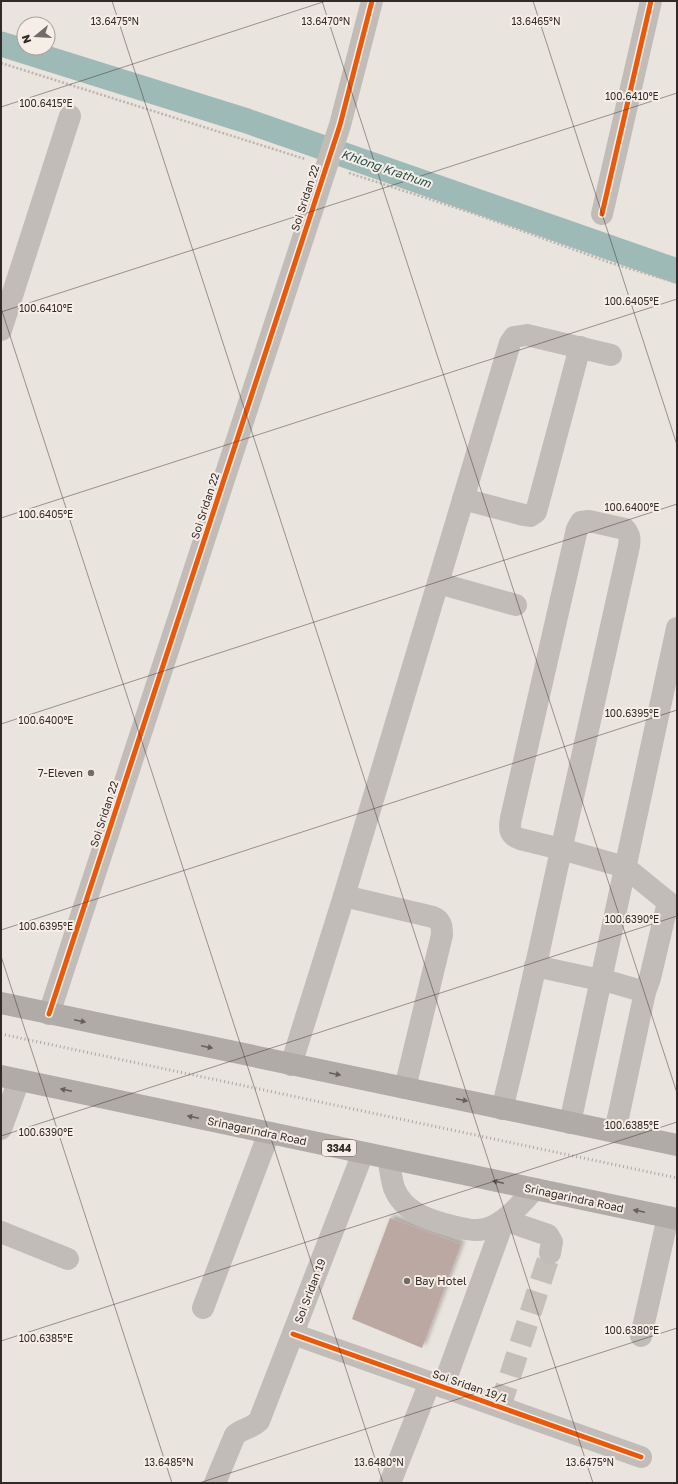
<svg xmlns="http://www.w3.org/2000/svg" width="678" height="1484" font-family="'Golos Text',sans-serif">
<defs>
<filter id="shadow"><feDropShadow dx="3.5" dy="-3.5" stdDeviation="2" flood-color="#0004"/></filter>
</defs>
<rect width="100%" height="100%" fill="#eae4de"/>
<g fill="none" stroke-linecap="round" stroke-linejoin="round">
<!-- canal -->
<path stroke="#9ebab7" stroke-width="25" d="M 1,44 L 247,121 L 677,271"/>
</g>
<!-- building -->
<path fill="#bba8a2" filter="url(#shadow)" d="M 390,1218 L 461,1244 L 422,1348 L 352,1319 Z"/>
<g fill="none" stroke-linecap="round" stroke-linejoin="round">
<!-- minor-tunnel -->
<path stroke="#c5bfb9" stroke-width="22" stroke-dasharray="22 11" stroke-linecap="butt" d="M 500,1407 L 550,1253"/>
<!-- path -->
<g stroke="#bbb4b0" stroke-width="2.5" stroke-dasharray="2 2" stroke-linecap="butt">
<path d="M 1,63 L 305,159"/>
<path d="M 349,173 L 478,215 L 611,263 L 677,283"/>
</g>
<!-- minor -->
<g stroke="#c2bcb8" stroke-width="22">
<path d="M 602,214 L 651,1"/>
<path d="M 1,330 L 70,116"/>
<path d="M 463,499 L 524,515 L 530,516 L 536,512 L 580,347"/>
<path d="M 438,583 L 516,605"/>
<path d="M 344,896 L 433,917 C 441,920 442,926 442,935 L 405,1088"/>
<path d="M 49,1014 L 340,125 L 372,1"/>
<path d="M 291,1065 L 344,896 L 510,343 L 514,337 L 527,335 L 611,355"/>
<path d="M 502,1109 C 522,1030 539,952 556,873 C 580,764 605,655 629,546 C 630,539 630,535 625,529 L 589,521 L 581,522 L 577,529 L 511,818 C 509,829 509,835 520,839 L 561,849 L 625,867 L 668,902 L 650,978 L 645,992 L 614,983 L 535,966"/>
<path d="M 570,1123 L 677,628"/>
<path d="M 1,1129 L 19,1080"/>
<path d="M 615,1132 L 645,992"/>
<path d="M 388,1158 C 390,1167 391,1178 394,1188 C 404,1213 429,1220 452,1226 C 466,1229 478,1233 491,1227 C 508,1220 521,1203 535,1189"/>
<path d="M 1,1232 L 68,1259"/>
<path d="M 203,1308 L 269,1133"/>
<path d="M 293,1334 L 641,1457"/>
<path d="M 641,1336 L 668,1217"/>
<path d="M 443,1387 L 504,1220 L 548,1235 L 552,1242 L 550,1253"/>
<path d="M 215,1483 L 235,1435 C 242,1429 252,1428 259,1421 L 363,1153"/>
<path d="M 390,1483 L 430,1382"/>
</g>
<!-- major -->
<g stroke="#b1aba7" stroke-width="22">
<path d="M 1,1003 L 677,1145"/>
<path d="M 1,1076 L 677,1219"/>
</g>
<!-- rail -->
<path stroke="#aaa5a2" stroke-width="3" stroke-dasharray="1 3" stroke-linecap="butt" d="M 1,1034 L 677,1178"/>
<defs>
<g id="cycleway">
<path d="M 602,214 L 651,1"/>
<path d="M 49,1014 L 340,125 L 372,1"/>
<path d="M 293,1334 L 641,1457"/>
</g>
</defs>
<!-- cycleway casing -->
<use href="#cycleway" stroke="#f6eee6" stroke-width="8"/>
<!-- cycleway -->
<use href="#cycleway" stroke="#e8590c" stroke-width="5"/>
</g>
<!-- one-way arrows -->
<defs><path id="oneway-solid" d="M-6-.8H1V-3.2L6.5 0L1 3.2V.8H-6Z"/></defs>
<g fill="#655e5a">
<use href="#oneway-solid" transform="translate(80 1021) rotate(12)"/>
<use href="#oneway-solid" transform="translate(207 1047) rotate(12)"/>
<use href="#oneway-solid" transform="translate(335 1074) rotate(12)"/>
<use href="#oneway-solid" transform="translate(66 1090) rotate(-168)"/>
<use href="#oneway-solid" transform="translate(462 1100) rotate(12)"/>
<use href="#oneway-solid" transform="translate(193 1117) rotate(-168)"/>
<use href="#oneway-solid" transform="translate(498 1182) rotate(-168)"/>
<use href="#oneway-solid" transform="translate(639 1211) rotate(-168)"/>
</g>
<!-- ticks -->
<path fill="none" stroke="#322a27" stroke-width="1" stroke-opacity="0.45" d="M 112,1 L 593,1483M 322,1 L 677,1093M 533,1 L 677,445M 1,107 L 326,1M 1,308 L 383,1483M 1,312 L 677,93M 1,518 L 677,299M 1,724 L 677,504M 1,930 L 677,710M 1,956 L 172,1483M 1,1136 L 677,916M 1,1341 L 677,1122M 199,1483 L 677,1328"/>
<!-- markers -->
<g fill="#726b67" stroke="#f6eee6" stroke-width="1.5">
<circle cx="91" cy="773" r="4"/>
<circle cx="407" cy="1281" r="4"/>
</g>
<g text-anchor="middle" stroke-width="4" stroke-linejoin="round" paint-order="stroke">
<!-- shield labels -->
<rect fill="#f6eee6" stroke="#6d6560" stroke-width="1" x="322" y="1140" width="34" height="16" rx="3"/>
<g font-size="10" font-weight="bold" fill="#322a27">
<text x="339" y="1152">3344</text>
</g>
<!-- street labels -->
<g font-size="11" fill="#322a27" stroke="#f6eee6">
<text transform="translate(305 198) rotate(-72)" y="4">Soi Sridan 22</text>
<text transform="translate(205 506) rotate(-72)" y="4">Soi Sridan 22</text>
<text transform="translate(104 814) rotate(-72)" y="4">Soi Sridan 22</text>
<text transform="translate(257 1131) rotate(12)" y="4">Srinagarindra Road</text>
<text transform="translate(574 1198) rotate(12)" y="4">Srinagarindra Road</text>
<text transform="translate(310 1291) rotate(-69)" y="4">Soi Sridan 19</text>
<text transform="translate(470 1386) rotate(19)" y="4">Soi Sridan 19/1</text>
</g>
<!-- poi labels -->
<g font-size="11" fill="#322a27" stroke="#f6eee6" text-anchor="end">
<text x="83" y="777">7-Eleven</text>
<text x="415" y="1285" text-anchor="start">Bay Hotel</text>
</g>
<!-- water labels -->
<g font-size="12" font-style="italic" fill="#224f4e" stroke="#f6eee6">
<text transform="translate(386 169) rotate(19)" y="4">Khlong Krathum</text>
</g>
</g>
<g font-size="10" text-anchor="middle" fill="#322a27" stroke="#f6eee6" stroke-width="4" stroke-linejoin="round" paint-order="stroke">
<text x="115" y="25">13.6475°N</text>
<text x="326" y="25">13.6470°N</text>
<text x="536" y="25">13.6465°N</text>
<text x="632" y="100">100.6410°E</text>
<text x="46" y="107">100.6415°E</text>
<text x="632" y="305">100.6405°E</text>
<text x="46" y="312">100.6410°E</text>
<text x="632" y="511">100.6400°E</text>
<text x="46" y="518">100.6405°E</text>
<text x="632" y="717">100.6395°E</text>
<text x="46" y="724">100.6400°E</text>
<text x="632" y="923">100.6390°E</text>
<text x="46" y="930">100.6395°E</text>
<text x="632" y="1129">100.6385°E</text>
<text x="46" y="1136">100.6390°E</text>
<text x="632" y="1334">100.6380°E</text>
<text x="46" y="1342">100.6385°E</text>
<text x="169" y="1466">13.6485°N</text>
<text x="379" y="1466">13.6480°N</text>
<text x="590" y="1466">13.6475°N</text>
</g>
<!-- border -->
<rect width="678" height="1484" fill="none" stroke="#322a27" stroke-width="4"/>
<!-- north arrow -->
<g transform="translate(36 36) rotate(252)"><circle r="19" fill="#f6eee6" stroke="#a8a09a"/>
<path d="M0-3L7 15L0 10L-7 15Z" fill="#726b67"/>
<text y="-6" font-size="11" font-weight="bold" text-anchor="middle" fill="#322a27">N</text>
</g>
</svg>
